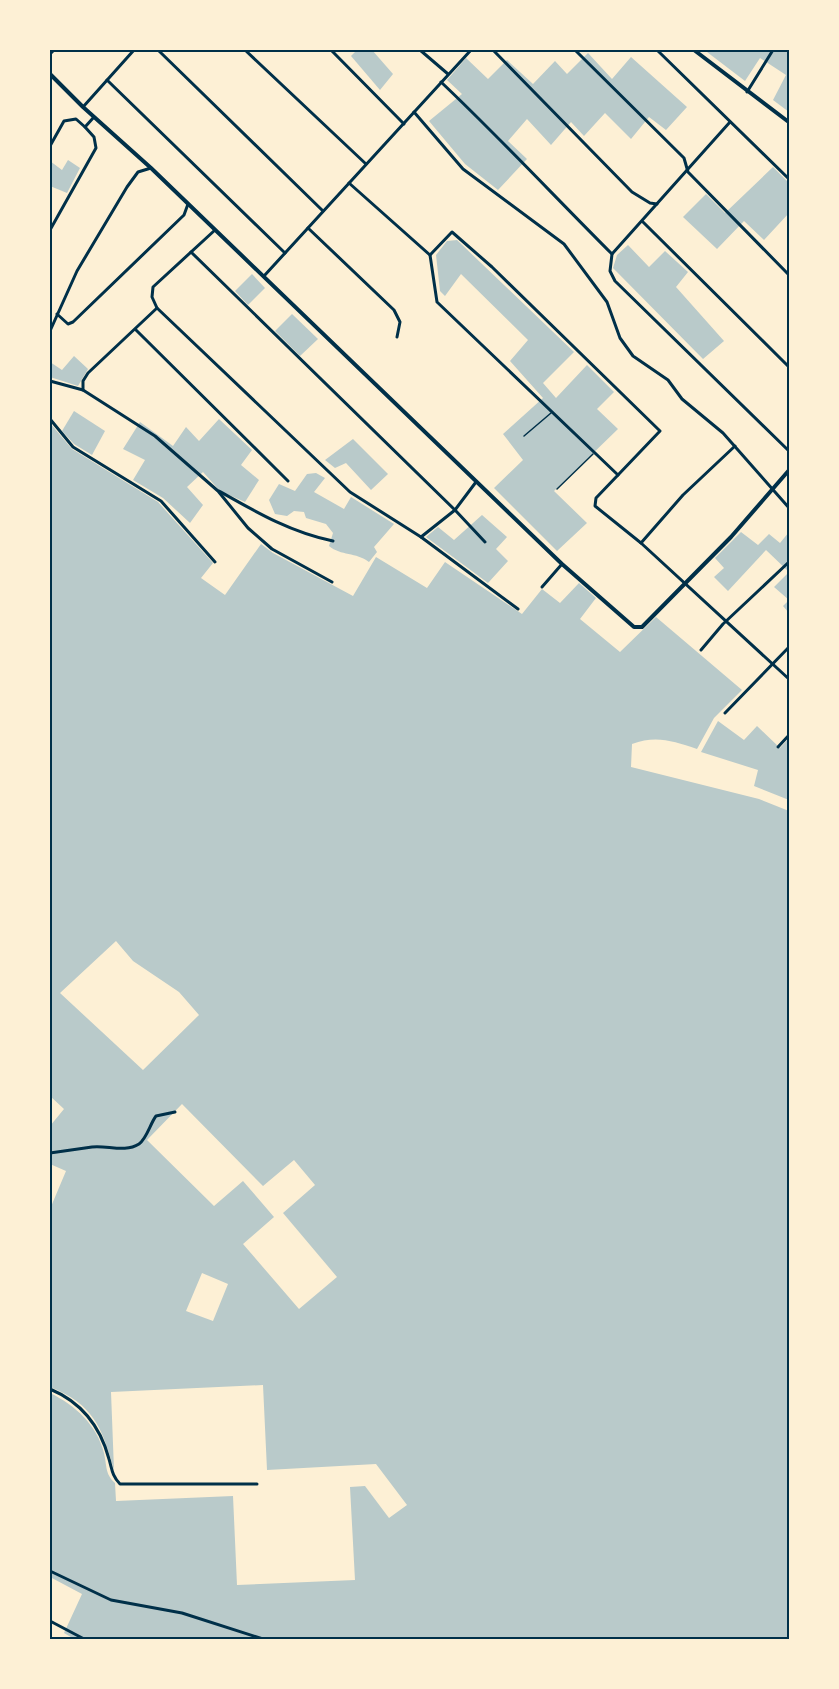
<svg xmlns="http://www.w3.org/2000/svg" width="839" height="1689" font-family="'Roboto Serif',serif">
<rect width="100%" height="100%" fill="#fdf0d5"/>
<!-- green -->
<g fill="#b9caca" fill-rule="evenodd">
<path d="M 357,50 L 372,50 L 393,74 L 380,90 L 351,56 Z"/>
<path d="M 709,50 L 789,50 L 789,112 L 773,100 L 786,75 L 760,58 L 745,81 L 707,52 Z"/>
<path d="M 588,53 L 612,79 L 631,57 L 687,107 L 666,130 L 649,117 L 631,139 L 605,113 L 584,136 L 571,122 L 551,145 L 527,119 L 508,141 L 527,159 L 498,190 L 465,164 L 429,121 L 462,94 L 447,80 L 466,58 L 488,79 L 507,60 L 533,84 L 555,61 L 567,74 Z"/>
<path d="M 68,160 L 80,168 L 67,193 L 50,186 L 50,161 L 62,170 Z"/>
<path d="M 773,167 L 789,183 L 789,213 L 764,240 L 744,221 L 717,249 L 683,217 L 706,194 L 725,213 Z"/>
<path d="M 457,240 L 574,352 L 543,383 L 556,398 L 587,365 L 614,392 L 597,409 L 618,429 L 554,491 L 587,523 L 557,551 L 494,488 L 523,460 L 503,434 L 543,398 L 510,361 L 528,340 L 461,274 L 445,296 L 440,291 L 436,255 L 447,241 Z"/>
<path d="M 628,245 L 649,267 L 665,251 L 688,272 L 676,287 L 724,341 L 703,359 L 613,268 L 617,255 Z"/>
<path d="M 252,274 L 265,288 L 248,305 L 235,291 Z"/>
<path d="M 292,314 L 318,339 L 300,356 L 275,331 Z"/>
<path d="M 74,356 L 88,369 L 78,386 L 50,377 L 50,362 L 62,370 Z"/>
<path d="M 74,411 L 105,431 L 92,455 L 74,444 L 62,431 Z"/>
<path d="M 219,419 L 252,450 L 241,465 L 259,480 L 245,502 L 220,491 L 203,472 L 187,487 L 203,505 L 190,523 L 163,498 L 133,480 L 145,460 L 123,449 L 140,422 L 173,446 L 186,427 L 199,441 Z"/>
<path d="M 50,423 L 72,449 L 158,502 L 213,563 L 201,578 L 225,595 L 261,544 L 273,553 L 353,596 L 376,557 L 427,588 L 445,562 L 522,614 L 542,589 L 560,603 L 579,583 L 596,598 L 580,619 L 620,652 L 656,617 L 742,690 L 714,718 L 697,749 C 673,741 656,735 632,744 L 631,767 L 759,799 L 789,811 L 789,1639 L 76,1640 L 64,1633 L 82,1594 L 50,1577 L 50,1393 C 75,1405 97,1425 104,1453 C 107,1466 105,1474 115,1483 L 116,1501 L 233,1496 L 237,1585 L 355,1580 L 350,1487 L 365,1486 L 389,1518 L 407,1505 L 376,1464 L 267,1470 L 263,1385 L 111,1392 L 114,1470 C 102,1427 93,1404 50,1387 L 50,1209 L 66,1171 L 50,1164 L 50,1126 L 64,1109 L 50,1096 ZM 116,941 L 133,961 L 179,992 L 199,1015 L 143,1070 L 60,993 ZM 182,1104 L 263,1186 L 294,1160 L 315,1185 L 283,1213 L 337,1277 L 299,1309 L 243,1244 L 274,1217 L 243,1181 L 214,1206 L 147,1140 ZM 202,1273 L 228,1284 L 213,1321 L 186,1311 Z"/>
<path d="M 353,439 L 388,474 L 371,490 L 346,463 L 335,468 L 325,460 Z"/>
<path d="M 316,473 L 325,478 L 314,492 L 344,509 L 351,497 L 394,524 L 374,547 L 377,552 L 369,562 C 356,552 341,556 329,546 L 333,533 L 326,524 L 306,518 L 304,512 L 294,511 L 287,516 L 275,514 L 269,500 L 279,484 L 295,491 L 307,474 Z"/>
<path d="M 482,515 L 507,537 L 496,549 L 508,561 L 488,583 L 426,537 L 438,527 L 454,540 Z"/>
<path d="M 741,532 L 758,545 L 769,534 L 780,543 L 789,532 L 789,613 L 783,606 L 789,600 L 774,587 L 789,572 L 766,550 L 728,591 L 714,577 L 724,568 L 715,558 Z"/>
<path d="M 718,721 L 744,740 L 757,726 L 780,748 L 789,738 L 789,800 L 754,786 L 758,770 L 701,752 Z"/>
</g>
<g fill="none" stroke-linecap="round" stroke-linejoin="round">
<!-- service -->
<g stroke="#003049" stroke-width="1.5">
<path d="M 524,436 L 551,413"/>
<path d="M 557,489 L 593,454"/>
</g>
<!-- minor -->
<g stroke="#003049" stroke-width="3">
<path d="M 158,50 L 323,211"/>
<path d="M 245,50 L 366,164"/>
<path d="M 331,50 L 404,124"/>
<path d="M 420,50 L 448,74"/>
<path d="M 493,50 L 632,192 L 650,203 L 657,204"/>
<path d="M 575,50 L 684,158 L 688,172 L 790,276"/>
<path d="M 657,50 L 790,180"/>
<path d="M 50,54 L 54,50"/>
<path d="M 107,80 L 285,253"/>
<path d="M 441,82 C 500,138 555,197 612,254"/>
<path d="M 747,92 L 773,50"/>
<path d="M 83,107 L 134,50"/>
<path d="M 414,112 L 463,169 L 564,244 L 607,302 L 620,338 L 633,356 L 668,380 L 682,399 L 723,433 L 790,509"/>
<path d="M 730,122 L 612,254 L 610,271 L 615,281 L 790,452"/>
<path d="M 50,146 L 64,121 L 76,119 L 85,127 L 94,117"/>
<path d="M 349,183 L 430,255 L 437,302 L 618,475 L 596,498 L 595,506 L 641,543 L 790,680"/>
<path d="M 643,222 L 790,368"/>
<path d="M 308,228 L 394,310 L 400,322 L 397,337"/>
<path d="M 50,230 L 96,148 L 94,137 L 85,127"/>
<path d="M 215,230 L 153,287 L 152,297 L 157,308 L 88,373 L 83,381 L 83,390 L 155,436 L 218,491 L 248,528 L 272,549 L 332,582"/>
<path d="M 191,252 L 455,510 L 485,542"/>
<path d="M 430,255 L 452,232 L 492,267 L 660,431 L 618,475"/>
<path d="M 264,276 L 471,50"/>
<path d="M 157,308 L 350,492 L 421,537 L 455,510 L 476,482"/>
<path d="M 57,314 L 68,324 L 73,322 L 184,215 L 188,204"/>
<path d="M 136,330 L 288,481"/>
<path d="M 50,331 L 77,271 L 127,187 L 138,172 L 151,168"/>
<path d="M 50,381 L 83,390"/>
<path d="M 50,419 L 73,447 L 161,501 L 215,562"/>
<path d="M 219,491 C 256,512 290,532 333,541"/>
<path d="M 421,537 L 518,609"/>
<path d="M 641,543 L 683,495 L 735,446"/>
<path d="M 542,587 L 562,564"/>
<path d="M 701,650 L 723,624 L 790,561"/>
<path d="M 725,713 L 790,646"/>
<path d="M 778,747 L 790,734"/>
<path d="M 50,1153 C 64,1151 78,1149 92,1147 C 107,1145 125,1153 139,1144 C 147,1138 150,1124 156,1116 L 175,1112"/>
<path d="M 50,1389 C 81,1402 100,1425 109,1459 C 112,1469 112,1476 120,1484 L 257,1484"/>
<path d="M 50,1571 L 111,1600 L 182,1613 L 266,1640"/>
<path d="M 50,1621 L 86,1640"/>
</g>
<!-- tertiary -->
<g stroke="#003049" stroke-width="4">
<path d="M 694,50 L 790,123"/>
<path d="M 50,74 L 83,107 L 151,168 L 562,564 L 634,627 L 642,627 L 731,537 L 790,469"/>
</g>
</g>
<!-- border -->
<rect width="839" height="1689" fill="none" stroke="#fdf0d5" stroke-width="102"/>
<rect x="51" y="51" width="737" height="1587" fill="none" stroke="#003049" stroke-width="2"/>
</svg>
